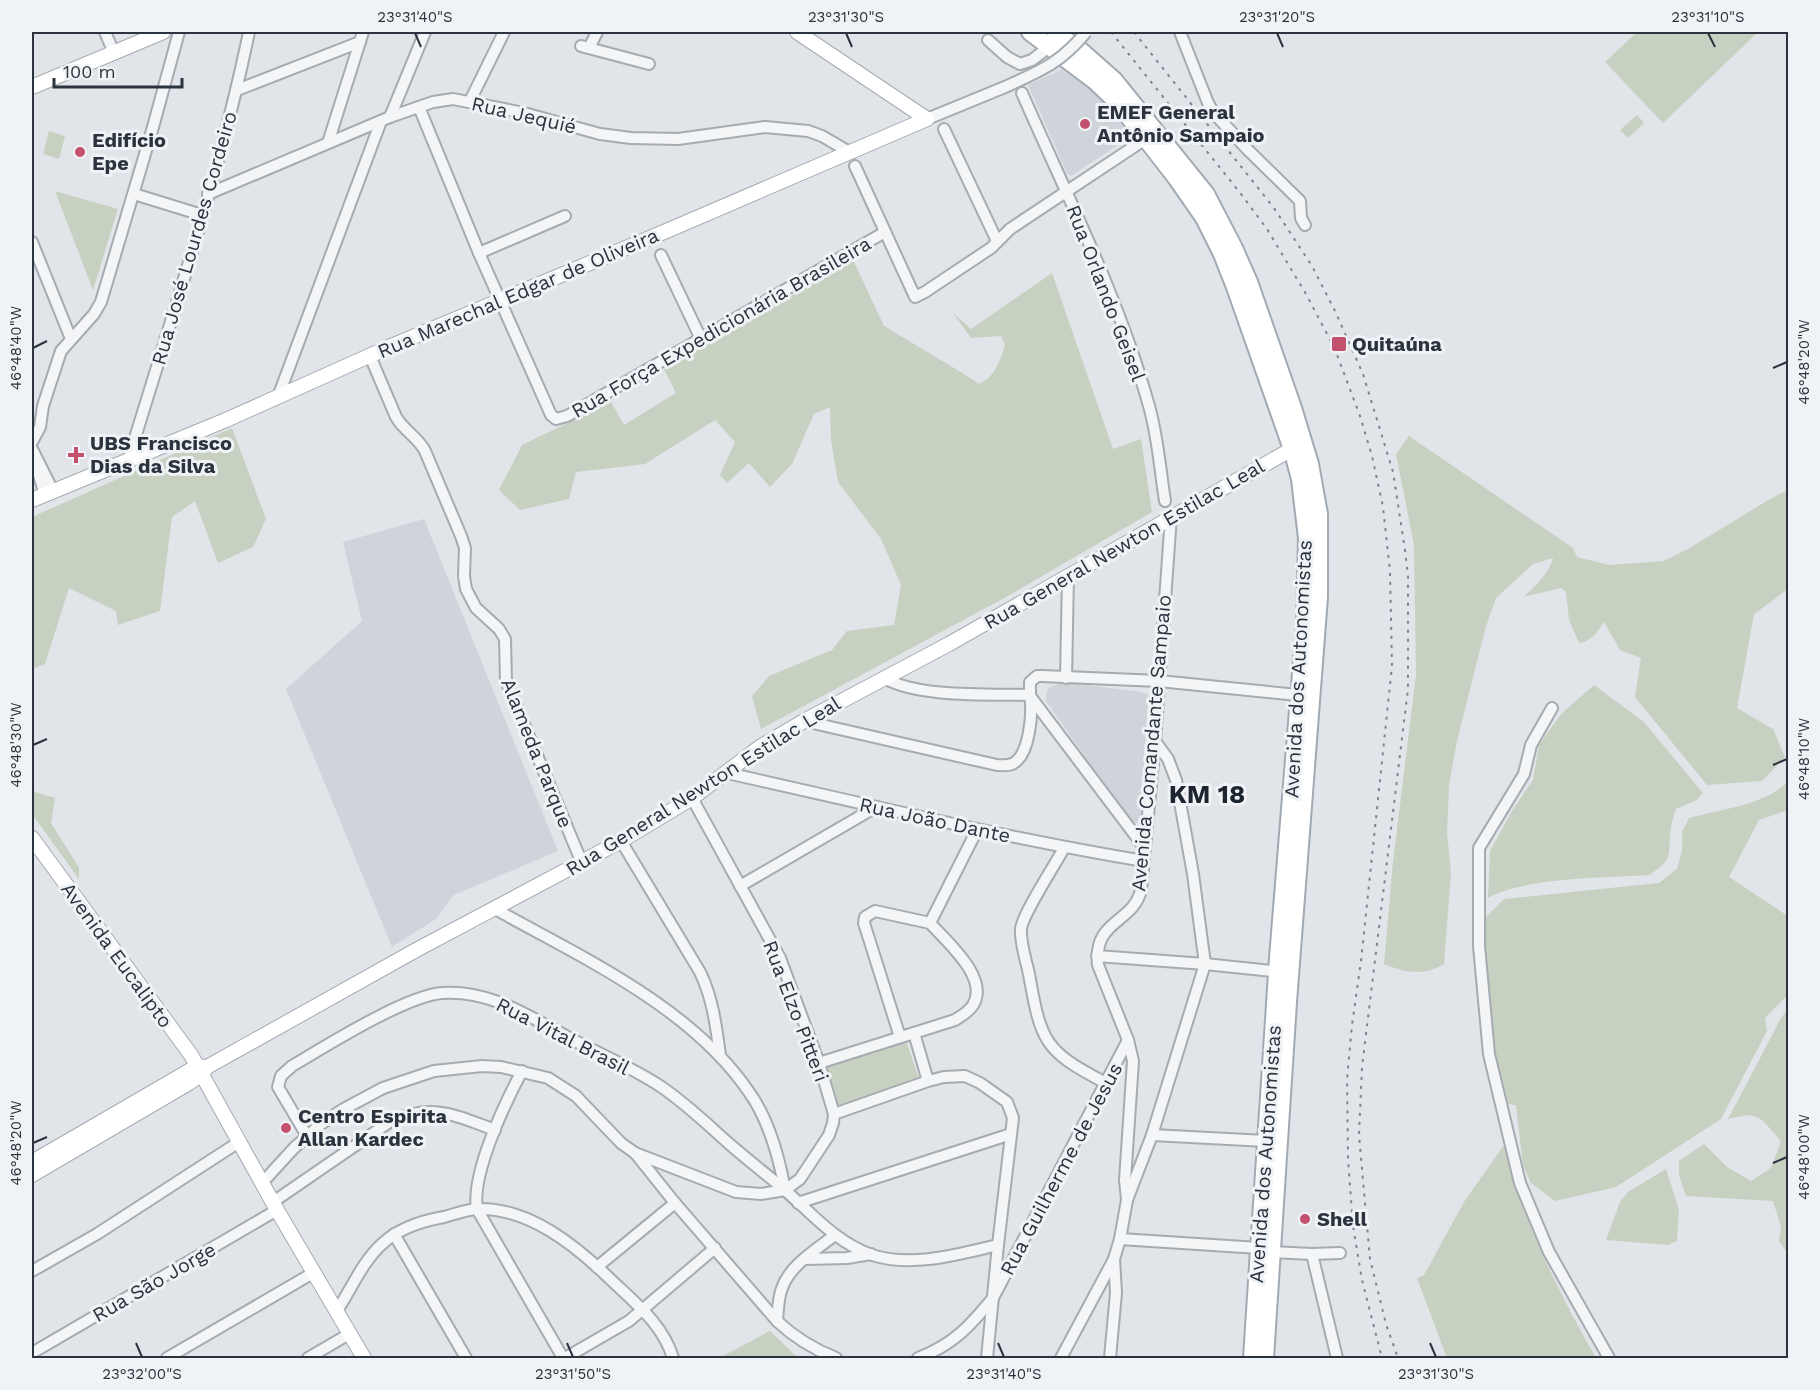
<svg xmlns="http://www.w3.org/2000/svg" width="1820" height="1390" font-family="'Work Sans',sans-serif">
<rect width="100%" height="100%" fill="#e1e4e8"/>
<!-- built -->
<g fill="#cfd4da">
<path d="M 1069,66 L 1098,91 L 1133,135 L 1071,176 L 1067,173 L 1028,85 Z"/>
<path d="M 424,519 L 558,851 L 454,895 L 436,919 L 392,947 L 286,689 L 362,621 L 343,542 Z"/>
<path d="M 1062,682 L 1142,692 L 1148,695 L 1141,819 L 1139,823 L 1130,821 L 1046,701 L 1046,693 L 1049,688 Z"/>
</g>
<!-- green -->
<g fill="#c7d1c2">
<path d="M 1637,32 L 1755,32 L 1757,33 L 1663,123 L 1605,62 Z"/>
<path d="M 1637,115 L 1644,123 L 1628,138 L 1620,130 Z"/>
<path d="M 49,131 L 65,136 L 59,159 L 43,154 Z"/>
<path d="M 55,191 L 118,209 L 93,290 Z"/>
<path d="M 853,260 L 884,326 L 964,374 L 979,384 C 995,377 1000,361 1005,345 L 1001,336 L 971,338 L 953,313 L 971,329 L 1052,273 L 1113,449 L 1141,439 L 1152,512 L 1008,596 L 761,729 L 752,696 L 769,676 L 832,650 L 847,631 L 894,625 L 901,585 L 881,539 L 838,482 L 831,440 L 830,407 L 814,414 L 792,464 L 770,487 L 749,463 L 727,483 L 720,475 L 735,442 L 715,420 L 645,464 L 576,472 L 569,499 L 520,510 L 499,490 L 522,445 L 611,402 L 624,425 L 676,393 L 664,369 Z"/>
<path d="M 232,428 L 266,519 L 253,547 L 218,563 L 195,501 L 172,517 L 160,611 L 118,625 L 116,611 L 69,588 L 45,664 L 32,669 L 32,517 Z"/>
<path d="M 1409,436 L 1573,548 L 1577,557 L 1609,565 L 1664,561 L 1688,549 L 1770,499 L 1788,490 L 1788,589 L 1754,614 L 1737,708 L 1773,729 L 1785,757 L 1762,781 L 1707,785 L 1635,697 L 1641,658 L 1620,650 L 1604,622 C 1597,632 1593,641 1579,643 L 1569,620 L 1566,592 L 1561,588 L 1523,597 C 1534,588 1550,572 1553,558 L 1533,564 L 1496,598 L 1486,626 L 1457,741 L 1449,785 L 1447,832 L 1451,873 L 1444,964 C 1424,976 1405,973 1384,964 L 1393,862 L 1416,675 L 1414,545 L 1396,454 Z"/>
<path d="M 1594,685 L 1644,722 L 1703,793 L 1697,800 L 1676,809 C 1674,815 1672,821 1671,827 C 1667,854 1676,858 1649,875 C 1603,878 1527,877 1488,898 L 1490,851 L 1512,811 L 1533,780 L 1539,745 L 1561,714 Z"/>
<path d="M 1788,781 L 1788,810 L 1759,820 L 1729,877 L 1788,916 L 1788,995 L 1765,1018 L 1767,1031 L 1721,1119 L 1616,1187 L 1555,1201 L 1531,1183 L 1523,1165 L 1516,1105 L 1506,1104 L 1494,1060 L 1491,1006 L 1485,968 L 1486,917 L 1504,899 L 1659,883 L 1677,869 L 1682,850 L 1682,832 L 1689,818 C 1718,810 1769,804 1788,781 Z"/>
<path d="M 32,791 L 55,798 L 51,823 L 79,868 L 79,879 L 32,814 Z"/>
<path d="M 1788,1009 L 1788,1253 L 1779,1242 L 1781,1227 L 1773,1201 L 1686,1196 L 1679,1175 L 1679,1161 L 1704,1144 L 1727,1167 L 1751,1181 L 1771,1168 L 1781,1141 C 1760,1118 1761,1110 1728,1119 L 1781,1018 Z"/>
<path d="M 906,1041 L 919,1079 L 836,1107 L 825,1067 Z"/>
<path d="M 1504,1145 C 1523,1220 1558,1292 1596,1358 L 1447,1358 L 1417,1278 L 1424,1275 L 1464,1202 Z"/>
<path d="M 1666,1169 L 1679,1210 L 1677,1241 L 1668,1245 L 1606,1240 L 1620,1202 L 1628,1192 Z"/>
<path d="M 770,1331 L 798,1358 L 719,1358 Z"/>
</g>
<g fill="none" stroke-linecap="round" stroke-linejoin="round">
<defs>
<g id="street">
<path d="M 105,32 L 114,53"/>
<path d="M 1180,32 L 1208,103 L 1213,112 L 1247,149 L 1300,201 L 1301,218 L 1305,225"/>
<path d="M 988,40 L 1007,57 L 1020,64 L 1032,60 L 1050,46"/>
<path d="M 581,46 L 649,64"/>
<path d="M 589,48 L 597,32"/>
<path d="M 237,90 L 360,42"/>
<path d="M 1022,93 C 1067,196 1119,298 1149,406 C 1158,437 1160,470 1165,501"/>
<path d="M 470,101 L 504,32"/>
<path d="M 419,107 L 479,253 L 551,415 L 556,419 L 567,416 L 885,232"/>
<path d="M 390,117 L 425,32"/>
<path d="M 927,119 L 1005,87"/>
<path d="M 944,129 L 997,241"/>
<path d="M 328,143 L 363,32"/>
<path d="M 855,166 L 915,297 L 925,292 L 991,248 L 1010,229 L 1147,138"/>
<path d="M 134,194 L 202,215"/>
<path d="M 208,194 L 390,117 L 433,102 L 453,99 L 524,113 L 600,134 L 631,138 L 678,139 L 765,127 L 808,131 L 822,136 L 851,153"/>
<path d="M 32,242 L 71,339"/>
<path d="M 479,253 L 565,216"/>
<path d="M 661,255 L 701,339"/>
<path d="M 370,356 L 396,417 C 404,431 418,437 425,451 L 461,536 L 465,548 L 464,576 L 466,589 L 476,608 L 499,629 L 505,639 L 506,681 L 582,863"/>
<path d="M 278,397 L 381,121"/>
<path d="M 32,442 L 40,427 L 43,406 L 61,351 L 94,314 L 101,302 L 153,127 L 179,32"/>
<path d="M 32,449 L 53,491"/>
<path d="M 128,461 C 171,319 219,177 249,32"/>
<path d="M 36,465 L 45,495"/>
<path d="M 884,678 C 919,698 989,694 1030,695 L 1030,682 L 1037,676 L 1042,676 L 1159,681 L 1298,695"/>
<path d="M 1066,678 L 1068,576"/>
<path d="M 1030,696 L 1144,847"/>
<path d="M 1552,708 L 1531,745 L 1524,774 L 1479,848 L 1479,946 L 1489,1054 L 1520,1183 L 1549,1252 L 1609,1358"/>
<path d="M 804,721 L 997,765 C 1002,765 1007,766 1012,764 C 1030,756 1033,712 1030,695"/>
<path d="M 727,773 C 866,804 1004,838 1144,861"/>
<path d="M 621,841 L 700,972 C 713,999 716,1026 720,1055"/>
<path d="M 1064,848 C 1056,863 1022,915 1021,929 C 1020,943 1026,960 1029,974 C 1041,1042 1044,1051 1106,1083"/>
<path d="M 740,886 L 876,807"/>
<path d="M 495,909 C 583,958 691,1007 749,1092 C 769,1120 779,1157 785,1190"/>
<path d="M 930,923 L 977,830"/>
<path d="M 1097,956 L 1205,964 L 1282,972"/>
<path d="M 914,1033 L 928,1081"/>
<path d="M 900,1037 L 864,923 L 865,917 L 875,911 L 930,923"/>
<path d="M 819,1063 L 955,1020 C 961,1016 969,1012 973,1005 C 990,978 946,941 930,923"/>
<path d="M 522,1071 C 505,1103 471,1174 477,1209 L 563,1358"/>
<path d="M 834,1114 L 928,1081 L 944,1077 L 965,1076 L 980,1083 L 1007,1102 L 1013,1118 L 998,1245 L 987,1358"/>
<path d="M 1152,1135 L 1266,1141"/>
<path d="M 307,1136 L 278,1087 L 281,1076 L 292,1066 C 326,1046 405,996 442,993 C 489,990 525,1014 564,1035 C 596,1053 630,1066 660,1086 C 684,1102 705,1122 726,1141 C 743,1156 761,1170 779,1185 C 809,1210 834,1242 872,1255 C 912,1268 959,1254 998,1245"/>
<path d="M 635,1153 L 736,1192 L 761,1194 L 785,1190 L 800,1179 L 829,1135 L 833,1123 L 834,1114 L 819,1063 L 780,958 L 692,798"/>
<path d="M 262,1183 L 294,1148 L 321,1124 L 342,1110 L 383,1088 L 434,1071 L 482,1066 L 501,1067 L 548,1078 L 576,1096 L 621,1143 L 635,1153 L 675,1203 L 777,1321 C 795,1338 813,1349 836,1358"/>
<path d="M 1127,1200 L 1125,1180 L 1133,1061 L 1128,1040 L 1098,965 C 1093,919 1133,924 1141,890 L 1155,741 L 1171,516"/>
<path d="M 273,1202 L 391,1121 C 434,1103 454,1115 495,1130"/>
<path d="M 798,1203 L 1011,1134"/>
<path d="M 394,1234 L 466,1358"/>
<path d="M 1120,1239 L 1259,1248"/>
<path d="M 1271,1252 L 1312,1254 L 1340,1253"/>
<path d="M 1312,1254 L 1337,1358"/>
<path d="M 805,1259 L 847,1258 L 871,1254"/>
<path d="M 597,1267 L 675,1203"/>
<path d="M 32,1271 L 97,1234 L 239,1142"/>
<path d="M 336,1312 C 351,1290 362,1262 382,1244 C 399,1228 421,1221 444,1217 C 455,1214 468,1209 479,1209 C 529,1208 575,1245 609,1278 C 634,1302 663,1324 673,1358"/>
<path d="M 777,1321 C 778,1310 778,1298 782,1288 C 790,1265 817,1249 835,1235"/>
<path d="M 32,1353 L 277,1210"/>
<path d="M 167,1358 L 313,1273"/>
<path d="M 308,1358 L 349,1334"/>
<path d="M 565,1358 L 629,1321 L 715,1248"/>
<path d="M 918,1358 C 953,1345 970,1326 993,1298 L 1128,1040"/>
<path d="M 1061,1358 L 1114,1259 L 1120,1239 L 1127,1200 L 1152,1135 L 1205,964 L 1193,874 L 1176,780 L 1168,759 L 1155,741"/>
<path d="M 1110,1358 L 1116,1293 L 1114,1259"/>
</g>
<g id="secondary">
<path d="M 797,32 L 927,119"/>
<path d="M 32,87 L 163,32"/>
<path d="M 32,500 L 226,420 L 389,347 L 657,235 L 927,119"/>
<path d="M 32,838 L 191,1055 L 277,1210 L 364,1358"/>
<path d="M 32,1162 L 182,1075 L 197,1066 L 205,1067"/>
<path d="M 32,1175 L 189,1083 L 202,1074 L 207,1067 L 418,949 L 621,841 L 692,798 L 760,747 L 804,721 L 949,644 L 1292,449"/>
</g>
<g id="primary">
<path d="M 1030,32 L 1095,81 L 1119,104 L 1177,179 L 1204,218 L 1222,254 L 1235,287 L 1292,449 L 1300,479 L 1307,538 L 1305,624 L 1278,958 L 1252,1358"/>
<path d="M 1055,32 L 1080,50 L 1114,80 L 1206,194 L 1234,248 L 1249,282 L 1293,408 L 1310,464 L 1319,514 L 1319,597 L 1288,1002 L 1265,1358"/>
</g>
</defs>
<!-- street casing -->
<use href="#street" stroke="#a6abb2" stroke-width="14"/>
<!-- secondary casing -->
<use href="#secondary" stroke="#a6abb2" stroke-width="16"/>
<!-- primary casing -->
<use href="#primary" stroke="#a1aab3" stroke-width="20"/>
<!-- street -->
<use href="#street" stroke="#f3f5f7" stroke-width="10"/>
<!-- secondary -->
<use href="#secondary" stroke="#fff" stroke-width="14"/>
<!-- primary -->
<use href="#primary" stroke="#fff" stroke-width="16"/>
<!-- rail -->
<g stroke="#7b8590" stroke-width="2" stroke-dasharray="3 6" stroke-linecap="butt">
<path d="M 1111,32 L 1241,194 L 1267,229 L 1306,294 L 1334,347 L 1360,416 L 1372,456 L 1383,507 L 1390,571 L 1392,666 L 1361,961 L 1352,1025 L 1347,1079 L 1348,1159 L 1353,1226 L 1362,1280 L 1382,1358"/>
<path d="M 1134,32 L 1274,208 L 1312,266 L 1335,311 L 1363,374 L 1393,472 L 1405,550 L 1408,577 L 1408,689 L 1362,1067 L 1359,1135 L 1370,1259 L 1386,1324 L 1398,1358"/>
</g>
<defs>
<path id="street-bridge" d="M 1005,87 C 1040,71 1061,63 1086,32"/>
</defs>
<!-- street-bridge casing -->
<use href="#street-bridge" stroke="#a6abb2" stroke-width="14" stroke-linecap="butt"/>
<!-- street-bridge -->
<use href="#street-bridge" stroke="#f3f5f7" stroke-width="10"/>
</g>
<!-- ticks -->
<path fill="none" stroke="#2a333e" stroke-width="2" d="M 415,33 L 421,47M 846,33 L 852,47M 1277,33 L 1283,47M 1708,33 L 1715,47M 33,348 L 47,341M 1773,368 L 1787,362M 33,745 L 47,739M 1773,765 L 1787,759M 33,1143 L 47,1137M 1773,1163 L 1787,1157M 136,1343 L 142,1357M 567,1343 L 573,1357M 998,1343 L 1004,1357M 1430,1343 L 1436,1357"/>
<!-- markers -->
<g fill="#c3506c" stroke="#f0f3f6" stroke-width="2">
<circle cx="1085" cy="124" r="6"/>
<circle cx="80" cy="152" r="6"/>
<rect x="1331" y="336" width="16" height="16" rx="3"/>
<path d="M73 446h6v6h6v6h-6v6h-6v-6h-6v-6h6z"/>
<circle cx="286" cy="1128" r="6"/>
<circle cx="1305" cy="1219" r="6"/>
</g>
<g text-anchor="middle" stroke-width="6" stroke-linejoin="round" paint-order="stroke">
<!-- poi labels -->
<g font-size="20" font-weight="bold" fill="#2a333e" stroke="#f0f3f6" text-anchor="start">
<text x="1097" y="119">EMEF General<tspan x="1097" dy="23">Antônio Sampaio</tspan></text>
<text x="92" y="147">Edifício<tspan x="92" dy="23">Epe</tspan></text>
<text x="1352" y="351">Quitaúna</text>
<text x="90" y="450">UBS Francisco<tspan x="90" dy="23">Dias da Silva</tspan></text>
<text x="298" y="1123">Centro Espirita<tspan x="298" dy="23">Allan Kardec</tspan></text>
<text x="1317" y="1226">Shell</text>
</g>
<!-- street labels -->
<g font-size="20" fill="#2a333e" stroke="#f0f3f6">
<text transform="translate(524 115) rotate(13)" y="7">Rua Jequié</text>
<text transform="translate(194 238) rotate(-74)" y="7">Rua José Lourdes Cordeiro</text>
<text transform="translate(518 293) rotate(-23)" y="7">Rua Marechal Edgar de Oliveira</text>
<text transform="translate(1106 293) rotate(69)" y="7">Rua Orlando Geisel</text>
<text transform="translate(721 327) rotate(-30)" y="7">Rua Força Expedicionária Brasileira</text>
<text transform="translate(1124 544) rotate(-30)" y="7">Rua General Newton Estilac Leal</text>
<text transform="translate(1298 669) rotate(-87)" y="7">Avenida dos Autonomistas</text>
<text transform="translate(1151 743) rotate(-85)" y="7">Avenida Comandante Sampaio</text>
<text transform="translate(537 753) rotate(68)" y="7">Alameda Parque</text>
<text transform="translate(703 786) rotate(-32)" y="7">Rua General Newton Estilac Leal</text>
<text transform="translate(935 820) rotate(12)" y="7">Rua João Dante</text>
<text transform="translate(117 955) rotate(54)" y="7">Avenida Eucalipto</text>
<text transform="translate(796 1011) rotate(69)" y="7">Rua Elzo Pitteri</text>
<text transform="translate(563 1036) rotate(27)" y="7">Rua Vital Brasil</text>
<text transform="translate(1265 1154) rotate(-86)" y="7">Avenida dos Autonomistas</text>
<text transform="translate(1061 1169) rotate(-62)" y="7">Rua Guilherme de Jesus</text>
<text transform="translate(154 1282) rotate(-30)" y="7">Rua São Jorge</text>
</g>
<!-- district labels -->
<g font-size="26" font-weight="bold" fill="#1c242f" stroke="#f0f3f6">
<text x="1207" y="803">KM 18</text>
</g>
</g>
<!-- border -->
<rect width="1820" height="1390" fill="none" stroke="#f0f3f6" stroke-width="66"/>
<!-- scale -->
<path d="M54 78v9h128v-9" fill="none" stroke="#2a333e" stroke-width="3"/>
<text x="63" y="78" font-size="18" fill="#2a333e" stroke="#f0f3f6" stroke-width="4.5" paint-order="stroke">100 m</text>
<rect x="33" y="33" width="1754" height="1324" fill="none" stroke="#2a333e" stroke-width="2"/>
<g font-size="15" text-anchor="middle" fill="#2a333e">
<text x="415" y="22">23°31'40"S</text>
<text x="846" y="22">23°31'30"S</text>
<text x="1277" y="22">23°31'20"S</text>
<text x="1708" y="22">23°31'10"S</text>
<text transform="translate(16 348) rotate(-90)" y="5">46°48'40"W</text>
<text transform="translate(1804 362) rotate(-90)" y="5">46°48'20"W</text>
<text transform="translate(16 745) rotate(-90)" y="5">46°48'30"W</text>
<text transform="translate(1804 759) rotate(-90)" y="5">46°48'10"W</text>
<text transform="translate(16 1143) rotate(-90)" y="5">46°48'20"W</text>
<text transform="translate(1804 1157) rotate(-90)" y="5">46°48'00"W</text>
<text x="142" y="1379">23°32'00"S</text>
<text x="573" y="1379">23°31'50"S</text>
<text x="1004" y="1379">23°31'40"S</text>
<text x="1436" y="1379">23°31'30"S</text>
</g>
</svg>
